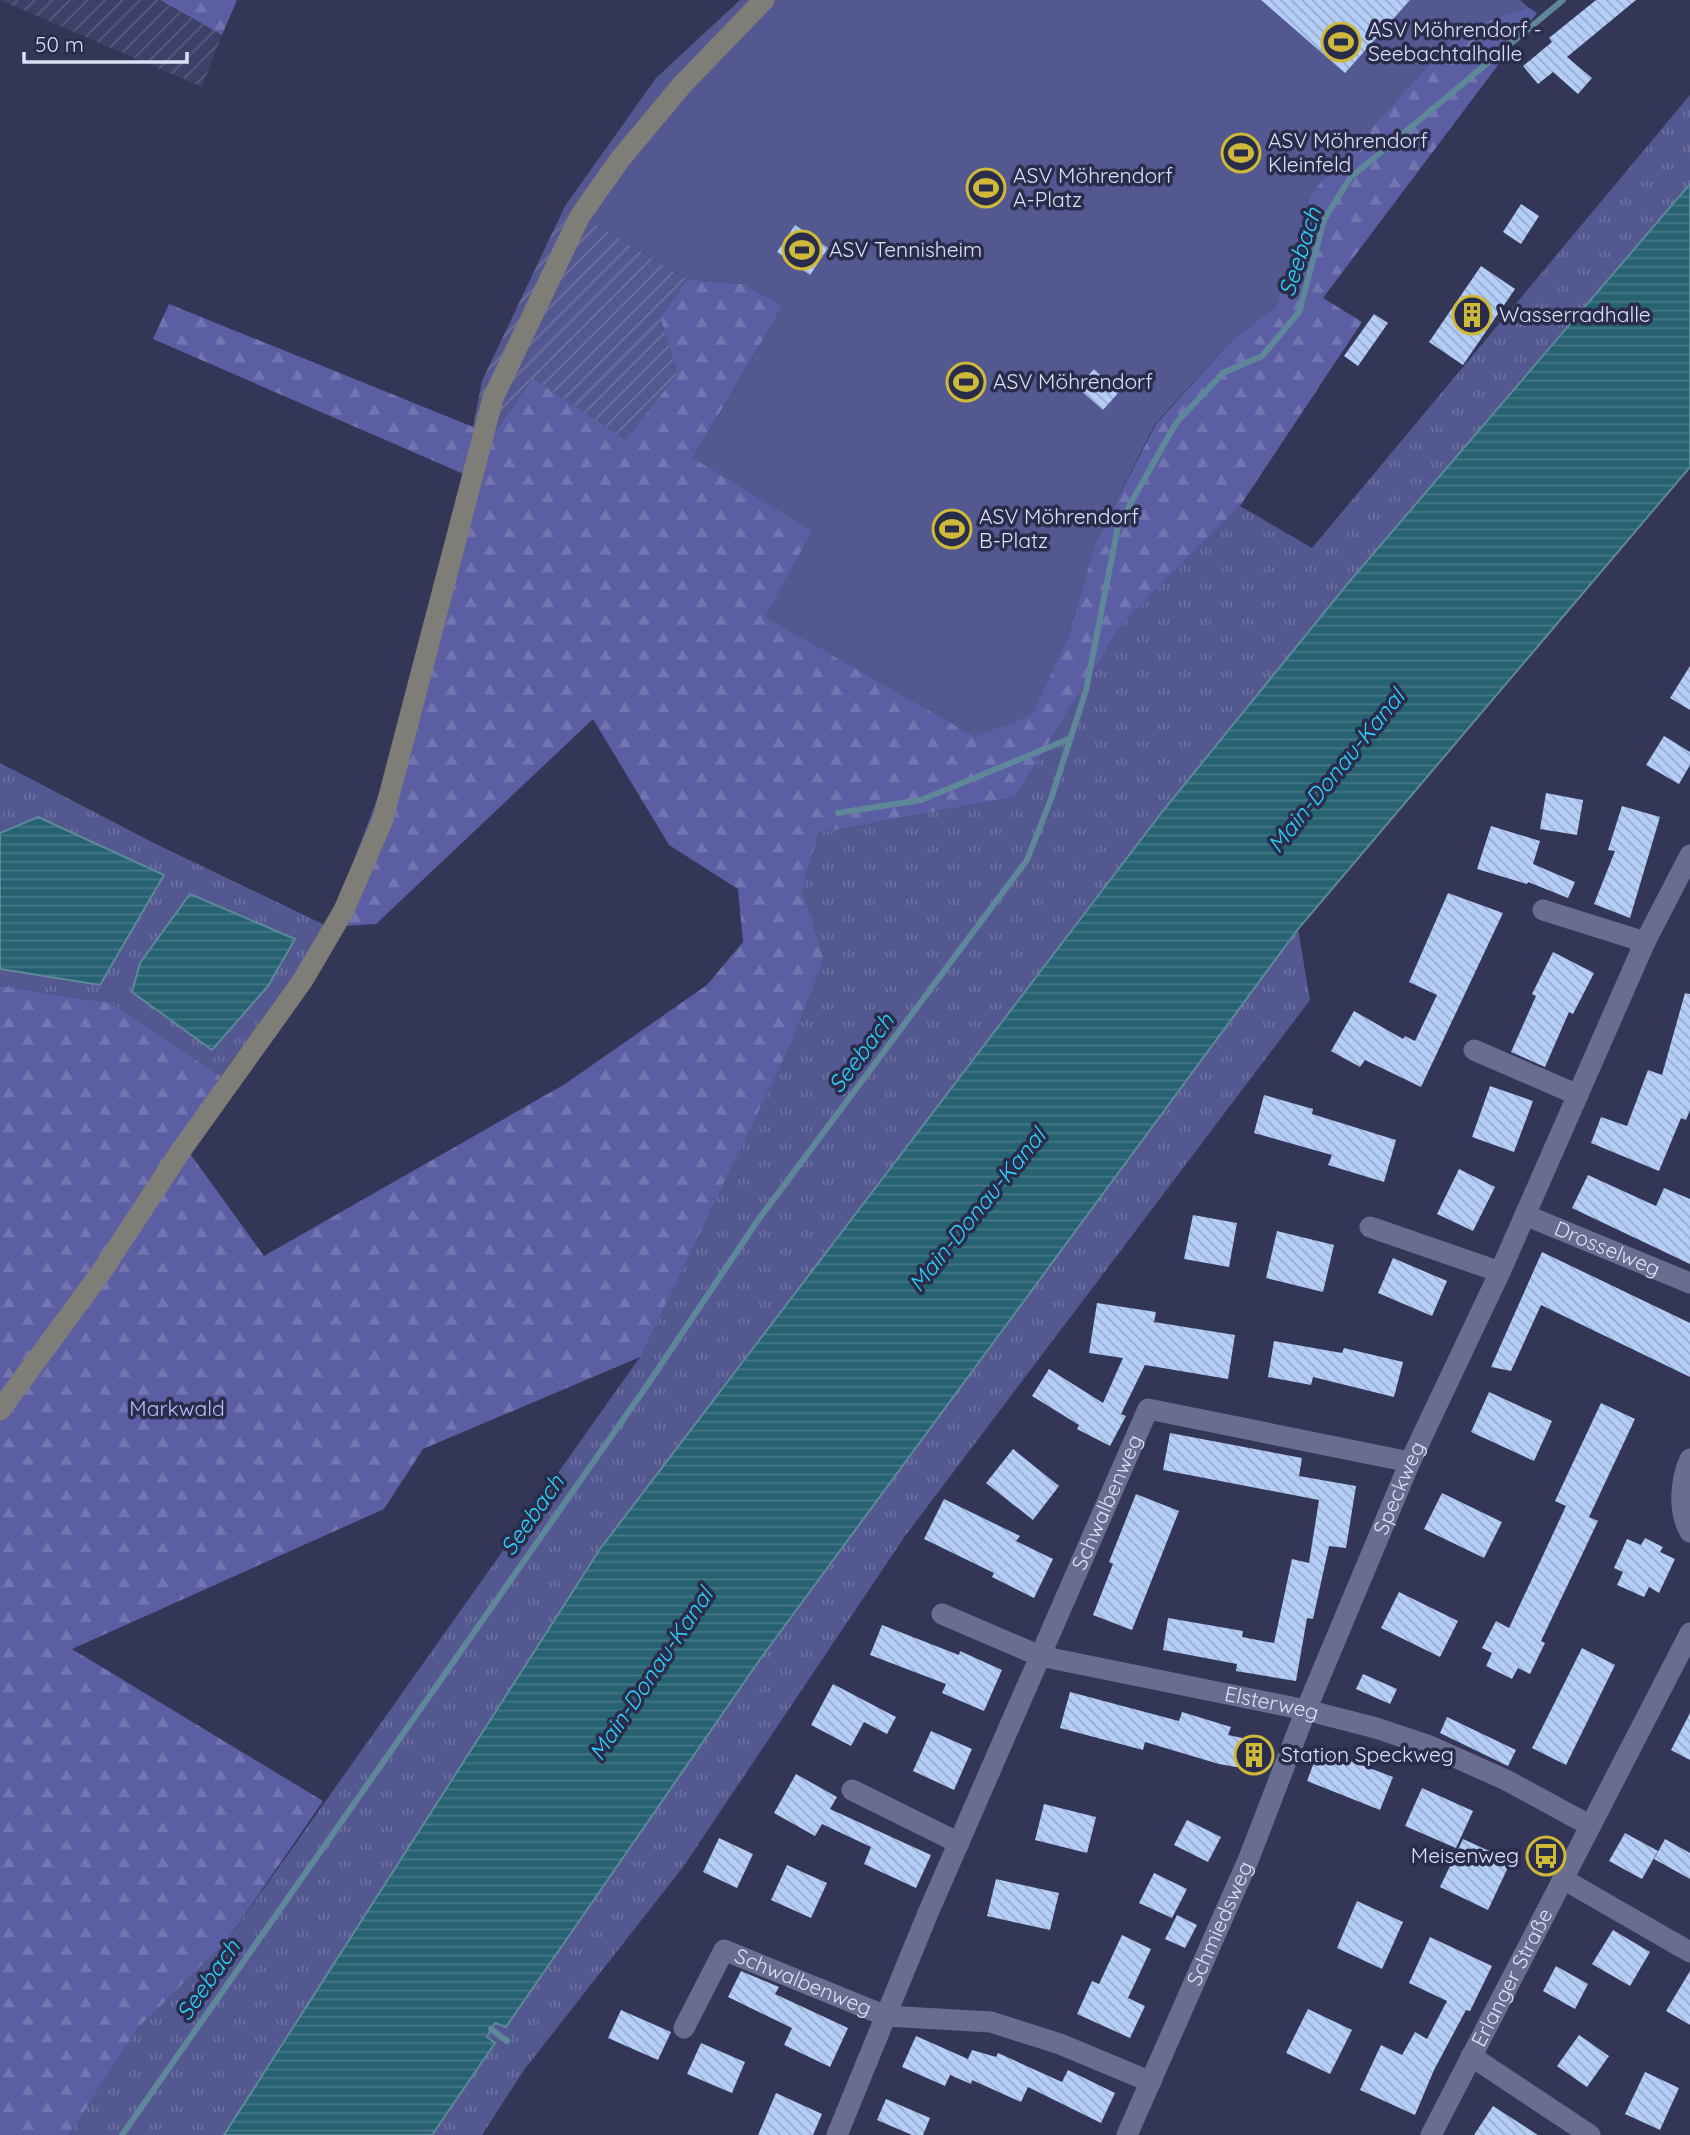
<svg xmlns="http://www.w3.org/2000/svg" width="1690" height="2135" font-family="Quicksand,sans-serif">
<defs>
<pattern id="industrial-furrows" width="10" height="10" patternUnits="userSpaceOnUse" patternTransform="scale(1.75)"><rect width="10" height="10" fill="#3d4067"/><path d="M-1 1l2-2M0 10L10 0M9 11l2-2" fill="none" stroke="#595b7d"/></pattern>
<pattern id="grass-tufts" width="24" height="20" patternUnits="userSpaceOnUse" patternTransform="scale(1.75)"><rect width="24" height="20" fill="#545891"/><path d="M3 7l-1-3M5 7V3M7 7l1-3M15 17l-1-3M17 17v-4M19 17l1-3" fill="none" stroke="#6c70a1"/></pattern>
<pattern id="forest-firs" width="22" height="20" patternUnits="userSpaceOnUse" patternTransform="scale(1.75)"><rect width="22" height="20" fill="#5b5ea3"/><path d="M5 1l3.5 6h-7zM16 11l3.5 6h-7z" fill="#7275b0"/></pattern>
<pattern id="garden-furrows" width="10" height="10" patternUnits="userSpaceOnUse" patternTransform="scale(1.75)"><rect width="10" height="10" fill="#545891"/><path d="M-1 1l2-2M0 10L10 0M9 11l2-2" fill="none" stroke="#6c70a1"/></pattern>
<pattern id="water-rules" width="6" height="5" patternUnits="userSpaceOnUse" patternTransform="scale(1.75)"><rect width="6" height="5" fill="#276272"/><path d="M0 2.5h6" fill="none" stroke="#467887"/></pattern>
<pattern id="building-back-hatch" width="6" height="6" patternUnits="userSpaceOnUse" patternTransform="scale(1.75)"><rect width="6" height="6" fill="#b4cef8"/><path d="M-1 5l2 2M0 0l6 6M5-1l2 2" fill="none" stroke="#98abcc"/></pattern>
</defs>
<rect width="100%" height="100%" fill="#343657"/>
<!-- industrial -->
<path fill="url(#industrial-furrows)" d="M 0,0 L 160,0 L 222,35 L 202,87 Z"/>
<!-- grass -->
<g fill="url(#grass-tufts)">
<path d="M 1690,95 L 1690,184 L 1349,582 L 600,1549 L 224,2135 L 69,2135 L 138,2028 L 228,1939 L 640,1357 L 824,958 L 802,890 L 819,833 L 1015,797 L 1122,624 L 1240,506 L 1312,548 Z"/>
<path d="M 0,763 L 156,844 L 329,927 L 221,1076 L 111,1003 L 0,986 Z"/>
<path d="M 1298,929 L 1310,1000 L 905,1536 L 683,1867 L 524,2070 L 482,2135 L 432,2135 L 494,2044 L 486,2037 L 495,2023 L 506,2027 L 761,1658 Z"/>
</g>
<!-- forest -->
<g fill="url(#forest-firs)">
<path d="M 160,0 L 237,0 L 222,35 Z"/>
<path d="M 1528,7 L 1537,13 L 1323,298 L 1362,322 L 1240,506 L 1122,624 L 1015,797 L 819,833 L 802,890 L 824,958 L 789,1047 L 640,1357 L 423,1449 L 384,1509 L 72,1649 L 323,1801 L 228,1939 L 138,2028 L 69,2135 L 0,2135 L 0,986 L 111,1003 L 221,1076 L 181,1141 L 264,1256 L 565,1084 L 707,985 L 743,942 L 738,889 L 669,845 L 593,719 L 376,924 L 329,927 L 384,781 L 466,475 L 153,339 L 169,304 L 493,435 L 532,378 L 626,439 L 677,374 L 660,317 L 687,279 L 745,284 L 783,306 L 693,458 L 1067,640 L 1096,541 L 1156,424 L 1232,340 L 1276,306 L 1311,193 L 1462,29 Z"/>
</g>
<!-- garden -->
<path fill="url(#garden-furrows)" d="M 565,206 L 687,279 L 660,317 L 677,374 L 626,440 L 532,378 L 493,435 L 473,427 L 482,381 Z"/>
<!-- pitch -->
<path fill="#545891" d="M 740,0 L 1520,0 L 1528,7 L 1462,30 L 1311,193 L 1276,306 L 1232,340 L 1155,424 L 1096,541 L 1067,640 L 1032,715 L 975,737 L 765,617 L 812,531 L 693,458 L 783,306 L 745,284 L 687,279 L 565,206 L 656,78 Z"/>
<!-- water -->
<g fill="url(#water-rules)" stroke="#5e8899" stroke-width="2">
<path d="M 1690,184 L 1690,467 L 1298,929 L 761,1658 L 506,2027 L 495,2023 L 487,2037 L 495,2043 L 432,2135 L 224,2135 L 600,1549 L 1162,812 L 1349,582 Z"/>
<path d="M 38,817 L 164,875 L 100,985 L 0,969 L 0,833 Z"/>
<path d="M 190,894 L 295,939 L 268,986 L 212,1050 L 132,992 L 140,963 Z"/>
</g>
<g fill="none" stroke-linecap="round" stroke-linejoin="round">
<!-- stream -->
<g stroke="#5e8899" stroke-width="6">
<path d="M 838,813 L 921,800 L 1071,738"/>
<path d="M 491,2029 L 507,2041"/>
<path d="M 122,2135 L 648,1384 L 758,1220 L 1027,860 L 1051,799 L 1086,690 L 1118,526 L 1176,423 L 1223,373 L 1262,356 L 1299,312 L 1324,220 L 1350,178 L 1563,0"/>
</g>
</g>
<!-- building -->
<g fill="url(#building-back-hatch)">
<path d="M 1261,0 L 1410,0 L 1345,73 Z"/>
<path d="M 1596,0 L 1636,0 L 1567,57 L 1592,78 L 1578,94 L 1553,72 L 1538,84 L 1523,66 L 1552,42 L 1549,38 Z"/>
<path d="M 1521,204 L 1539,216 L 1521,244 L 1503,232 Z"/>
<path d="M 795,225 L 828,248 L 810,275 L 777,252 Z"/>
<path d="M 1481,266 L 1515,289 L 1463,365 L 1429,342 Z"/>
<path d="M 1374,314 L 1388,323 L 1358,366 L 1344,356 Z"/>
<path d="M 1094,369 L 1119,392 L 1103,410 L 1078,388 Z"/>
<path d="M 1690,666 L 1690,710 L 1670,698 Z"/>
<path d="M 1664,736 L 1690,752 L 1690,765 L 1679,784 L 1646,765 Z"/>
<path d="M 1546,793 L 1583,800 L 1577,835 L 1540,829 Z"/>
<path d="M 1622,806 L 1660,817 L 1630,918 L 1594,904 L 1615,851 L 1608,850 Z"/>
<path d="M 1491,826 L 1540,841 L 1533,864 L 1575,882 L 1568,898 L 1528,882 L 1527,884 L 1477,869 Z"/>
<path d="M 1448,893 L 1503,913 L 1421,1087 L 1365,1060 L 1360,1067 L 1331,1051 L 1354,1011 L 1403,1039 L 1405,1036 L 1415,1041 L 1437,995 L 1409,982 Z"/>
<path d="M 1553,952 L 1594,973 L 1573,1014 L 1569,1012 L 1545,1067 L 1511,1052 L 1536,996 L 1532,994 Z"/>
<path d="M 1685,993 L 1690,994 L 1690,1110 L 1686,1120 L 1681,1118 L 1659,1171 L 1591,1143 L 1601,1117 L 1627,1126 L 1648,1070 L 1662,1075 Z"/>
<path d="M 1490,1086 L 1533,1101 L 1514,1152 L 1472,1137 Z"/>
<path d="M 1264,1095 L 1313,1109 L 1312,1114 L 1396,1140 L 1384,1182 L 1328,1165 L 1332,1155 L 1254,1133 Z"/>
<path d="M 1459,1169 L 1495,1187 L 1473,1231 L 1437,1214 Z"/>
<path d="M 1588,1175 L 1656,1206 L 1664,1188 L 1690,1199 L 1690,1264 L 1572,1208 Z"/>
<path d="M 1193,1215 L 1237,1223 L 1229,1267 L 1184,1259 Z"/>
<path d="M 1277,1231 L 1334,1245 L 1323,1292 L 1266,1278 Z"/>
<path d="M 1542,1252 L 1690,1323 L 1690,1377 L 1541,1305 L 1511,1371 L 1491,1367 Z"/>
<path d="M 1393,1258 L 1447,1281 L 1432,1316 L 1378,1293 Z"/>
<path d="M 1097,1303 L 1156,1312 L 1154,1322 L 1235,1335 L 1228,1379 L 1145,1365 L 1121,1414 L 1126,1416 L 1110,1446 L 1077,1429 L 1079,1425 L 1032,1396 L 1049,1369 L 1103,1403 L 1123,1358 L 1089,1353 Z"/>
<path d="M 1274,1341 L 1342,1353 L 1344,1348 L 1403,1362 L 1394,1397 L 1313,1377 L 1311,1385 L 1268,1377 Z"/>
<path d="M 1489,1392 L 1552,1421 L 1534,1461 L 1471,1432 Z"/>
<path d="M 1601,1403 L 1635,1419 L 1589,1517 L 1598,1521 L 1541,1641 L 1545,1643 L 1530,1674 L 1518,1668 L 1512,1679 L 1486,1666 L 1492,1653 L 1482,1648 L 1496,1621 L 1509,1628 L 1566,1506 L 1555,1501 Z"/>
<path d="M 1170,1433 L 1302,1458 L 1299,1476 L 1356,1486 L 1346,1548 L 1329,1546 L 1313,1619 L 1307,1618 L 1296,1681 L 1236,1671 L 1237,1664 L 1163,1650 L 1168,1618 L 1243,1631 L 1242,1637 L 1274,1643 L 1292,1559 L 1309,1563 L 1319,1500 L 1163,1470 Z"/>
<path d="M 1013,1449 L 1059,1486 L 1033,1520 L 986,1483 Z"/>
<path d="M 1442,1493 L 1502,1522 L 1484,1558 L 1424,1529 Z"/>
<path d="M 1136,1494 L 1179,1511 L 1132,1630 L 1093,1615 L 1113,1564 L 1109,1562 Z"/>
<path d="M 944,1499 L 1020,1536 L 1016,1541 L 1053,1559 L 1034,1598 L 992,1577 L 994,1573 L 924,1539 Z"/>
<path d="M 1645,1538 L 1663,1547 L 1660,1552 L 1675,1559 L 1659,1593 L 1649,1587 L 1644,1597 L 1617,1585 L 1623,1572 L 1614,1568 L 1627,1539 L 1641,1545 Z"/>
<path d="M 1399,1592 L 1458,1621 L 1440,1657 L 1381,1628 Z"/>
<path d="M 882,1625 L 959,1655 L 960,1651 L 1002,1670 L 984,1711 L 942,1693 L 946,1684 L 870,1655 Z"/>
<path d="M 1582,1648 L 1615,1665 L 1566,1765 L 1532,1748 Z"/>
<path d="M 1363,1674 L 1397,1689 L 1390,1704 L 1356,1689 Z"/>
<path d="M 833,1684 L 896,1717 L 887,1734 L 864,1722 L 851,1746 L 811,1725 Z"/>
<path d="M 1070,1692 L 1179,1721 L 1182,1712 L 1231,1727 L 1228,1735 L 1266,1743 L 1259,1771 L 1219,1764 L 1145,1742 L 1143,1750 L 1060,1728 Z"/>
<path d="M 1690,1713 L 1690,1760 L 1671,1750 Z"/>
<path d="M 1447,1717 L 1516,1750 L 1508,1766 L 1440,1733 Z"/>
<path d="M 931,1731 L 972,1749 L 954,1790 L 913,1771 Z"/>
<path d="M 1319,1749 L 1393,1777 L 1380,1810 L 1307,1781 Z"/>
<path d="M 796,1774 L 837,1797 L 830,1809 L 931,1855 L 916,1888 L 864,1864 L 871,1847 L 822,1824 L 815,1836 L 774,1813 Z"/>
<path d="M 1422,1788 L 1473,1811 L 1456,1848 L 1405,1826 Z"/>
<path d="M 1044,1804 L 1096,1817 L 1087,1853 L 1035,1840 Z"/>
<path d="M 1187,1820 L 1221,1837 L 1208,1862 L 1174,1845 Z"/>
<path d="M 1625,1833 L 1658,1851 L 1642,1879 L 1609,1861 Z"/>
<path d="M 719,1838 L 753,1854 L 737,1888 L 703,1872 Z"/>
<path d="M 1463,1839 L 1511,1861 L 1488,1910 L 1440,1887 Z"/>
<path d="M 1665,1839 L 1690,1853 L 1690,1879 L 1654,1859 Z"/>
<path d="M 787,1865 L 827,1883 L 811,1918 L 771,1900 Z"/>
<path d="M 1154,1873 L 1187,1889 L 1172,1918 L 1139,1903 Z"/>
<path d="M 996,1879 L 1059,1893 L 1050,1930 L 987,1916 Z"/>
<path d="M 1357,1901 L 1403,1922 L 1382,1969 L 1337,1948 Z"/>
<path d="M 1177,1915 L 1197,1925 L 1185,1948 L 1165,1939 Z"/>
<path d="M 1613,1930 L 1650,1952 L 1630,1986 L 1592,1964 Z"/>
<path d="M 1122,1935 L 1151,1949 L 1128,1998 L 1145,2006 L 1130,2038 L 1077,2014 L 1092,1981 L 1099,1984 Z"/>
<path d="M 1430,1937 L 1492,1966 L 1470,2011 L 1466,2010 L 1434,2070 L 1415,2115 L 1360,2090 L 1381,2045 L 1402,2055 L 1415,2032 L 1427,2039 L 1447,2001 L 1409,1983 Z"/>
<path d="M 1556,1966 L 1588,1984 L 1575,2009 L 1543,1991 Z"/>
<path d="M 741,1971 L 779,1987 L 775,1994 L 848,2028 L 830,2067 L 784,2045 L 792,2028 L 728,1997 Z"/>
<path d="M 1690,1971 L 1690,2025 L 1666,2011 Z"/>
<path d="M 1308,2009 L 1352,2030 L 1330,2074 L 1286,2053 Z"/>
<path d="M 621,2010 L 671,2032 L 658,2060 L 608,2038 Z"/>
<path d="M 1579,2035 L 1609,2056 L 1587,2087 L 1557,2066 Z"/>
<path d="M 916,2036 L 968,2059 L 972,2050 L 996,2057 L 998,2053 L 1062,2082 L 1068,2070 L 1115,2093 L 1101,2123 L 1028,2087 L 1021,2102 L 972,2080 L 971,2084 L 950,2075 L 945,2086 L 902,2067 Z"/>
<path d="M 701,2043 L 745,2062 L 732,2093 L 687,2074 Z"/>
<path d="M 1645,2072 L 1679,2088 L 1660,2130 L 1625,2114 Z"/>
<path d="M 776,2093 L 822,2114 L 813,2135 L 758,2135 Z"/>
<path d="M 886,2099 L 930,2118 L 923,2135 L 912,2135 L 877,2120 Z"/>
<path d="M 1493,2106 L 1538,2135 L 1474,2135 Z"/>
</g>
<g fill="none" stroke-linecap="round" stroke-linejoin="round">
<!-- street -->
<g stroke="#696d91" stroke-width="21">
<path d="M 1543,910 L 1645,942"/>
<path d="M 1474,1050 L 1578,1095"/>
<path id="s1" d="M 1525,1215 L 1690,1283"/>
<path d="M 1370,1227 L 1500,1272"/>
<path d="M 1690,1459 C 1680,1482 1678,1511 1690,1532"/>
<path id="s2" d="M 942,1614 L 1040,1656 L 1306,1710 L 1376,1728 L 1430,1746 L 1506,1780 L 1589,1825"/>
<path d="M 852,1790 L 959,1843"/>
<path d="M 1563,1879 L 1690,1952"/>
<path id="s3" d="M 684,2028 L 724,1950 L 886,2016 L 991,2022 L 1060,2044 L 1151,2082"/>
<path d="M 1471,2056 L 1590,2135"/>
<path id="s4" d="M 837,2135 L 928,1913 L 1148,1409 L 1410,1462"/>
<path id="s5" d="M 1127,2135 L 1249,1858 L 1306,1710 L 1410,1462 L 1500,1272 L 1645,942 L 1690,855"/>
<path id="s6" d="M 1431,2135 L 1690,1633"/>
</g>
<!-- secondary -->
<path stroke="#7f7d77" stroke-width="21" d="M 0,1410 L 102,1271 L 182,1149 L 303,980 L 344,910 L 383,819 L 493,398 L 580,216 L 621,158 L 682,85 L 764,0"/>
</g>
<!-- icons -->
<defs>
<symbol id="stadium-ring" viewBox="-11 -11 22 22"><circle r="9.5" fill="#2a2c4c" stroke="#ceb938" stroke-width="1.5"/><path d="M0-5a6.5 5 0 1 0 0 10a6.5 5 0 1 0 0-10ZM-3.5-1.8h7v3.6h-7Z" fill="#ceb938"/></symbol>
<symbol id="building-ring" viewBox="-11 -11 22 22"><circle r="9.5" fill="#2a2c4c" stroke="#ceb938" stroke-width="1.5"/><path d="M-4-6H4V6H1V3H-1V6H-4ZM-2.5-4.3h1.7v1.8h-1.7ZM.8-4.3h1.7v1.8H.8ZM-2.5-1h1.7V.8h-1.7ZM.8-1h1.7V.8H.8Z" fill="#ceb938"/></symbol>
<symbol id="bus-ring" viewBox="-11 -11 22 22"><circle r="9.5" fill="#2a2c4c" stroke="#ceb938" stroke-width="1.5"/><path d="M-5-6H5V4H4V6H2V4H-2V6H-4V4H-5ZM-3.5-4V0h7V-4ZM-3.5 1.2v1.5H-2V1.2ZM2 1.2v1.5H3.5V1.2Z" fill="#ceb938"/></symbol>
</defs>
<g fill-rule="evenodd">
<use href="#stadium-ring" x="1319" y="20" width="44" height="44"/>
<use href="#stadium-ring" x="1219" y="131" width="44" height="44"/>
<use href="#stadium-ring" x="964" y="166" width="44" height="44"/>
<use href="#stadium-ring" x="780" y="228" width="44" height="44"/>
<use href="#building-ring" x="1450" y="293" width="44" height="44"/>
<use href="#stadium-ring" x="944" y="360" width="44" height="44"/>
<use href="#stadium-ring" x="930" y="507" width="44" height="44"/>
<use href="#building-ring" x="1232" y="1733" width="44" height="44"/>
<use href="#bus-ring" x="1524" y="1834" width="44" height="44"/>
</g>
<g text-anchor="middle" stroke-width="7" stroke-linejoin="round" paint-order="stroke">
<!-- poi labels -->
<g font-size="21" fill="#dde0f5" stroke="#2a2c4c" text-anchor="start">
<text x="1368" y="37">ASV Möhrendorf -<tspan x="1368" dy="24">Seebachtalhalle</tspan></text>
<text x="1268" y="148">ASV Möhrendorf<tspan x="1268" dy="24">Kleinfeld</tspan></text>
<text x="1013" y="183">ASV Möhrendorf<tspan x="1013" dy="24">A-Platz</tspan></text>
<text x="829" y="257">ASV Tennisheim</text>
<text x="1499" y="322">Wasserradhalle</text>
<text x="993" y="389">ASV Möhrendorf</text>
<text x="979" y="524">ASV Möhrendorf<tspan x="979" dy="24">B-Platz</tspan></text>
<text x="1281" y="1762">Station Speckweg</text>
<text x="1519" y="1863" text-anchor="end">Meisenweg</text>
</g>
<!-- street labels -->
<g font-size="21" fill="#dde0f5" stroke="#2a2c4c">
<text dy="7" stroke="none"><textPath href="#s1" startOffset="89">Drosselweg</textPath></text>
<text dy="7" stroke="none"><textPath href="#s5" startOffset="702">Speckweg</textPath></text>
<text dy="7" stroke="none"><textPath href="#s4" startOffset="688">Schwalbenweg</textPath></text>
<text dy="7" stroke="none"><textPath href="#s2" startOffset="343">Elsterweg</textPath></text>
<text dy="7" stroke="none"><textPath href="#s5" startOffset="231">Schmiedsweg</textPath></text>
<text dy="7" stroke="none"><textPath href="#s6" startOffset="177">Erlanger Straße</textPath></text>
<text dy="7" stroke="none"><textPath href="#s3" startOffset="173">Schwalbenweg</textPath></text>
</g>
<!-- park labels -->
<g font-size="21" fill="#bac0fb" stroke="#2a2c4c">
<text x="177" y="1416">Markwald</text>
</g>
<!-- water labels -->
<g font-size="23" font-style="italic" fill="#2cd4fd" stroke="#2a2c4c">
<text transform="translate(1300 252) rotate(-72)" y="8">Seebach</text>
<text transform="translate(1336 771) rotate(-51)" y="8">Main-Donau-Kanal</text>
<text transform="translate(861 1053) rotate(-53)" y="8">Seebach</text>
<text transform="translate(977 1210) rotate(-51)" y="8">Main-Donau-Kanal</text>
<text transform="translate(532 1515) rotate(-55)" y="8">Seebach</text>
<text transform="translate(651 1674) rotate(-56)" y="8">Main-Donau-Kanal</text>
<text transform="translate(208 1980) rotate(-55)" y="8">Seebach</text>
</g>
</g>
<!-- scale -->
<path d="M24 52v10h163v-10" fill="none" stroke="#dde0f5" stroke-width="3.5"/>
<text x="35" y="52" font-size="21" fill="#dde0f5" stroke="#2a2c4c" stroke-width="5" paint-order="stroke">50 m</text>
</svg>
